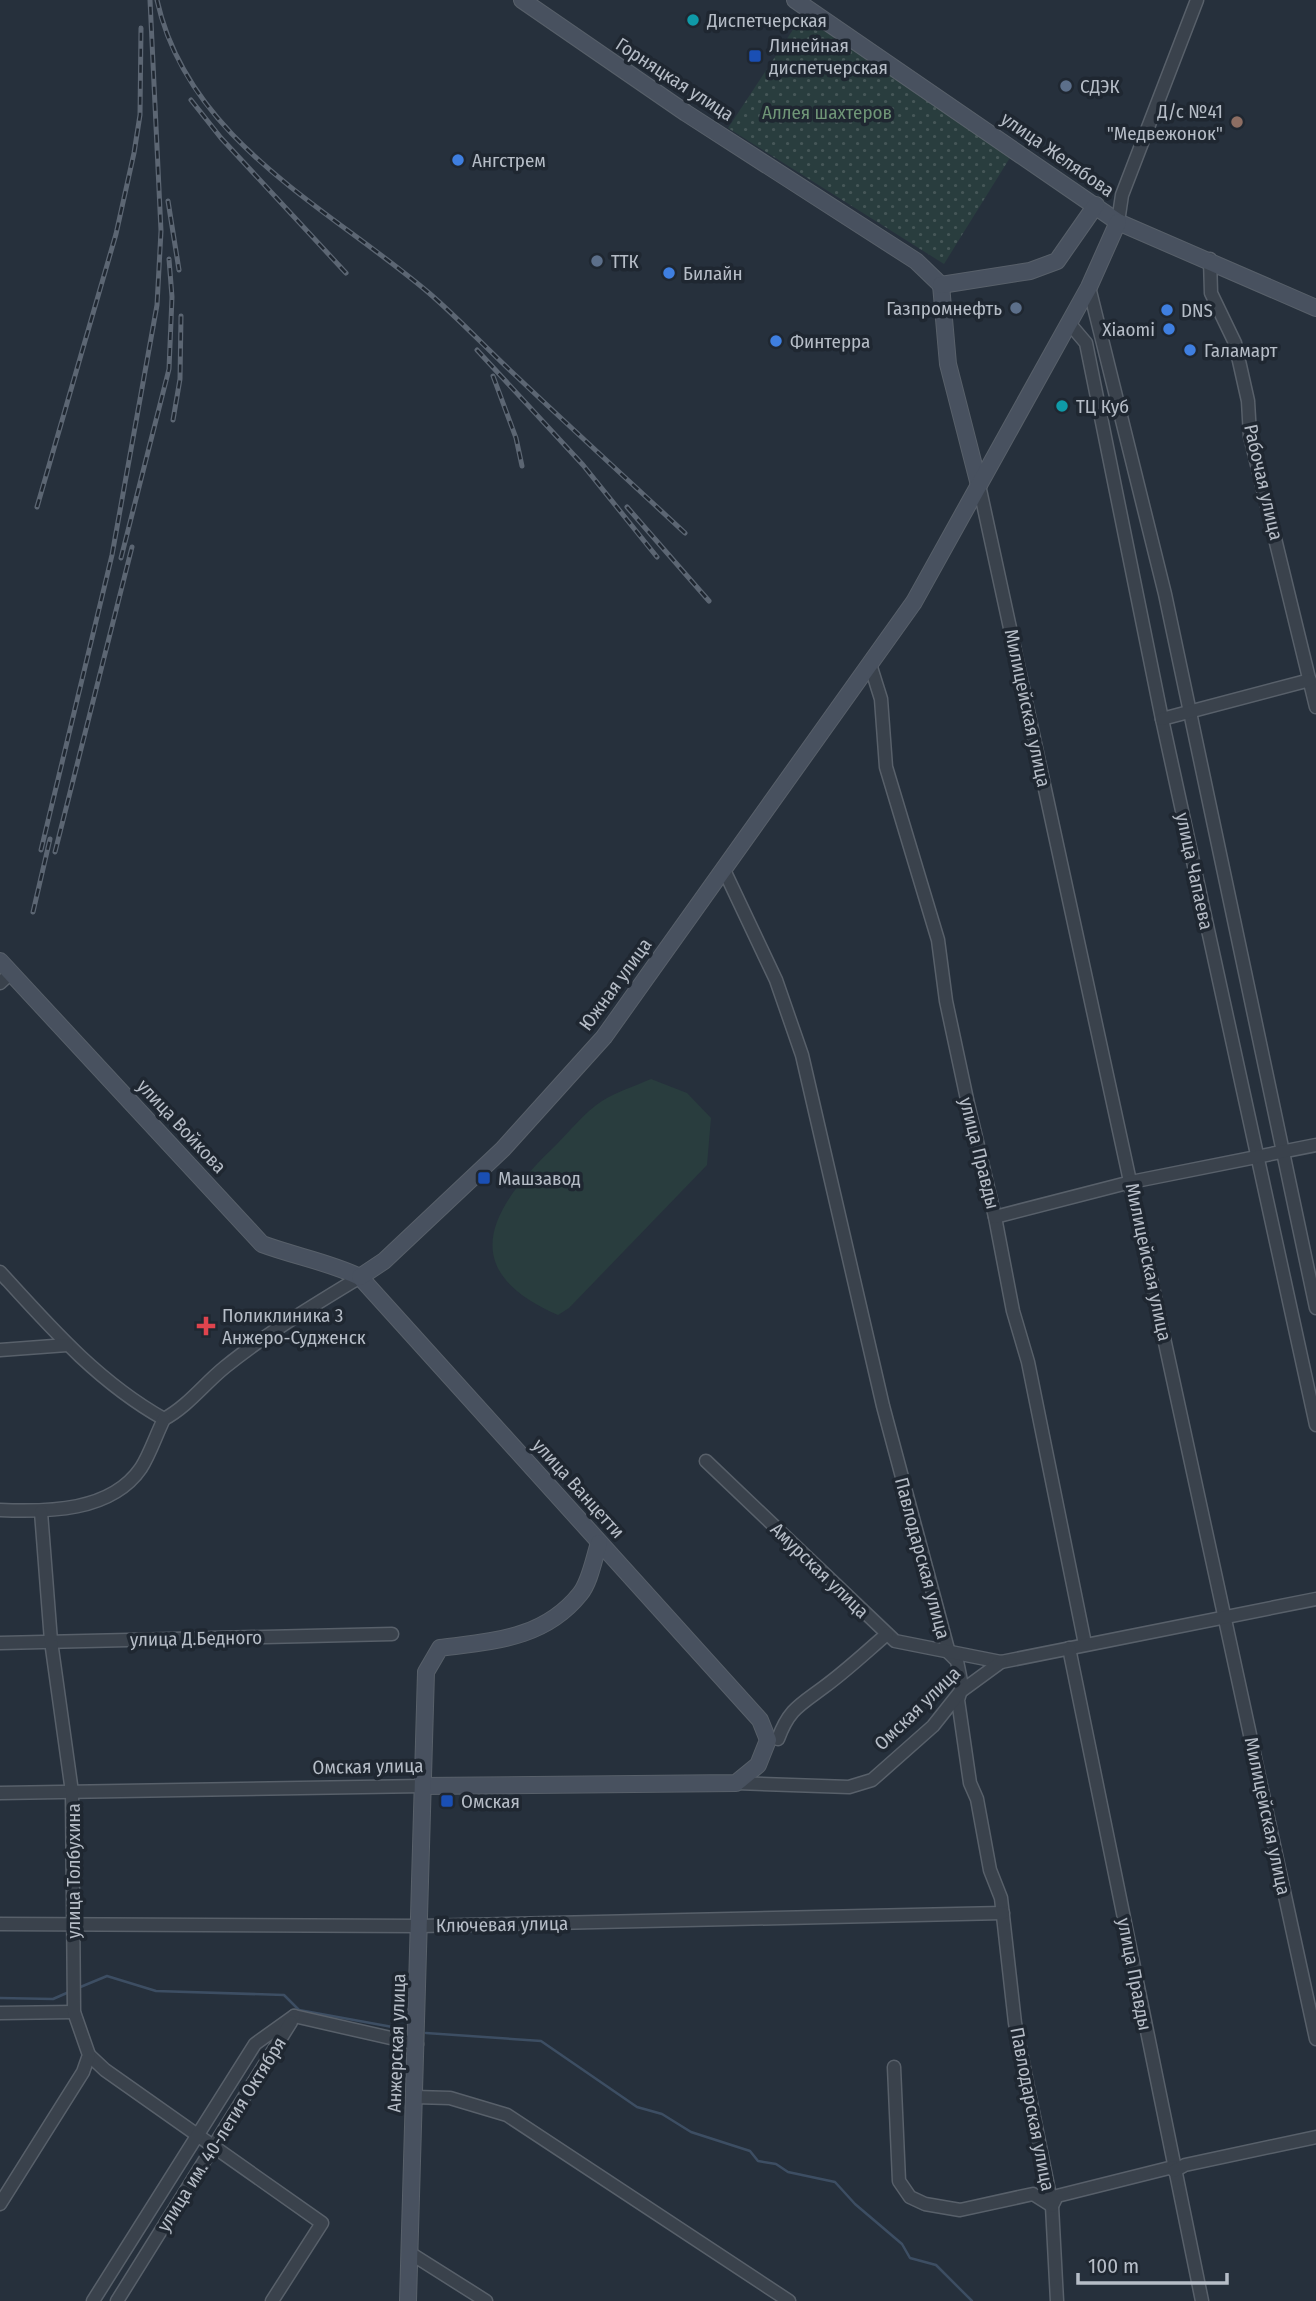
<svg xmlns="http://www.w3.org/2000/svg" width="1316" height="2301" font-family="'Fira Sans Condensed',sans-serif">
<defs>
<pattern id="park-dots" width="8" height="8" patternUnits="userSpaceOnUse" patternTransform="scale(1.75)"><rect width="8" height="8" fill="#293d3e"/><path d="M2 2h.1M6 6h.1" fill="none" stroke="#465758" stroke-width="1.8" stroke-linecap="round"/></pattern>
</defs>
<rect width="100%" height="100%" fill="#26303c"/>
<!-- park -->
<path fill="url(#park-dots)" d="M 802,16 L 1011,156 L 944,264 L 728,128 Z"/>
<!-- pitch -->
<path fill="#293d3e" d="M 651,1079 L 687,1093 L 711,1118 L 707,1165 L 569,1308 L 558,1315 C 452,1269 492,1206 556,1145 C 570,1131 585,1112 602,1101 C 616,1092 635,1086 651,1079 Z"/>
<g fill="none" stroke-linecap="round" stroke-linejoin="round">
<!-- stream -->
<g stroke="#3d4e63" stroke-width="2.5">
<path d="M 78,1988 L 107,1976 L 156,1991 L 284,1995 L 299,2010 L 409,2030"/>
<path d="M 0,1998 L 53,1999 L 69,1992"/>
<path d="M 426,2033 L 541,2041 L 637,2107 L 662,2114 L 691,2132 L 750,2151 L 758,2161 L 776,2164 L 788,2172 L 835,2182 L 855,2204 L 902,2244 L 910,2258 L 936,2265 L 972,2301"/>
</g>
<defs>
<g id="street">
<path d="M 1118,222 L 1122,195 L 1197,0"/>
<path d="M 1210,259 L 1211,293 L 1235,343 L 1248,401 L 1250,436 L 1316,707"/>
<path d="M 1089,287 L 1165,594 L 1316,1308"/>
<path d="M 1069,323 L 1086,343 L 1162,719 L 1316,1425"/>
<path d="M 979,485 L 1316,2039"/>
<path d="M 870,664 L 881,699 L 886,767 L 938,940 L 946,1001 L 968,1104 L 995,1217 L 1013,1311 L 1028,1362 L 1085,1644"/>
<path d="M 1162,719 L 1310,680"/>
<path d="M 724,870 L 776,980 L 802,1055 L 883,1406 L 949,1653 L 957,1661 L 962,1686 L 958,1700 L 970,1783 L 977,1799 L 990,1870 L 1001,1898 L 1015,2023 L 1052,2206 L 1057,2301"/>
<path d="M 0,983 L 11,973"/>
<path d="M 995,1217 L 1131,1182 L 1316,1145"/>
<path d="M 0,1272 C 50,1327 98,1382 164,1419 C 188,1406 204,1384 225,1367 C 267,1333 314,1305 360,1277"/>
<path d="M 0,1350 L 67,1345"/>
<path d="M 706,1461 L 895,1641 L 1001,1662 L 1316,1599"/>
<path d="M 0,1510 C 47,1512 111,1512 141,1468 C 150,1454 156,1435 164,1419"/>
<path d="M 0,1643 L 392,1634"/>
<path d="M 1069,1648 L 1202,2301"/>
<path d="M 778,1739 C 789,1709 800,1705 824,1687 C 846,1671 866,1652 887,1634"/>
<path d="M 736,1783 L 849,1787 L 872,1780 L 933,1726 L 960,1692 L 1001,1662"/>
<path d="M 0,1793 L 423,1786"/>
<path d="M 0,1924 L 420,1926 L 1003,1913"/>
<path d="M 0,2013 L 74,2012"/>
<path d="M 294,2016 L 417,2044"/>
<path d="M 89,2055 L 105,2070 L 322,2223 L 272,2301"/>
<path d="M 894,2067 L 899,2181 L 910,2197 L 925,2204 L 960,2210 L 1033,2194 L 1052,2206 L 1057,2196 L 1173,2167"/>
<path d="M 415,2097 L 450,2098 L 507,2115 L 789,2301"/>
<path d="M 1174,2171 L 1185,2165 L 1316,2137"/>
<path d="M 0,2204 L 83,2072 L 89,2055 L 74,2012 L 72,1792 L 51,1641 L 41,1512"/>
<path d="M 410,2253 L 486,2301"/>
<path d="M 93,2301 L 255,2044 L 294,2016"/>
<path d="M 117,2301 L 291,2022"/>
</g>
<g id="secondary">
<path d="M 522,0 L 686,113 L 916,261 L 941,285"/>
<path d="M 795,0 L 1118,222 L 1316,308"/>
<path d="M 941,285 L 948,364 L 979,485"/>
<path d="M 941,285 L 1030,271 L 1057,261 L 1096,205"/>
<path d="M 0,961 L 262,1244 C 294,1256 329,1262 360,1277 L 760,1720 L 768,1740 L 758,1765 L 736,1783 L 423,1786"/>
<path d="M 360,1277 L 384,1261 L 503,1149 L 604,1037 L 914,602 L 1089,287 L 1118,222"/>
<path d="M 408,2301 L 426,1672 L 440,1648 C 493,1641 544,1639 580,1594 C 590,1582 594,1558 599,1543"/>
</g>
</defs>
<!-- street casing -->
<use href="#street" stroke="#58606a" stroke-width="15"/>
<!-- secondary casing -->
<use href="#secondary" stroke="#58606a" stroke-width="18"/>
<!-- street -->
<use href="#street" stroke="#3a424c" stroke-width="12"/>
<!-- secondary -->
<use href="#secondary" stroke="#48515f" stroke-width="16"/>
<defs>
<g id="rail">
<path d="M 157,0 C 188,141 328,207 429,293 C 458,318 485,347 514,374 C 570,427 628,480 685,533"/>
<path d="M 191,100 L 221,138 L 346,273"/>
<path d="M 168,201 L 179,270"/>
<path d="M 477,350 L 583,465 L 657,557"/>
<path d="M 493,376 L 516,438 L 522,466"/>
<path d="M 173,420 L 180,379 L 181,316"/>
<path d="M 37,507 L 116,234 L 134,153 L 140,115 L 141,28"/>
<path d="M 627,507 L 709,601"/>
<path d="M 121,558 L 169,369 L 172,297 L 169,259"/>
<path d="M 41,850 L 112,555 L 157,305 L 161,231 L 150,0"/>
<path d="M 55,852 L 132,547"/>
<path d="M 33,912 L 50,839"/>
</g>
</defs>
<!-- rail casing -->
<use href="#rail" stroke="#5c6673" stroke-width="5"/>
<!-- rail -->
<use href="#rail" stroke="#1f2731" stroke-width="2.5" stroke-dasharray="8" stroke-linecap="butt"/>
</g>
<!-- markers -->
<g fill="#0f9aa8" stroke="#1f2731" stroke-width="2.5">
<circle cx="693" cy="20" r="7"/>
<circle cx="1062" cy="406" r="7"/>
</g>
<g fill="#1a4fb4" stroke="#1f2731" stroke-width="2.5">
<rect x="748" y="49" width="14" height="14" rx="3.5"/>
<rect x="477" y="1171" width="14" height="14" rx="3.5"/>
<rect x="440" y="1794" width="14" height="14" rx="3.5"/>
</g>
<g fill="#5c6f8a" stroke="#1f2731" stroke-width="2.5">
<circle cx="1066" cy="86" r="7"/>
<circle cx="597" cy="261" r="7"/>
<circle cx="1016" cy="308" r="7"/>
</g>
<circle fill="#8d6e63" stroke="#1f2731" stroke-width="2.5" cx="1237" cy="122" r="7"/>
<g fill="#3f7fe0" stroke="#1f2731" stroke-width="2.5">
<circle cx="458" cy="160" r="7"/>
<circle cx="669" cy="273" r="7"/>
<circle cx="1167" cy="310" r="7"/>
<circle cx="1169" cy="329" r="7"/>
<circle cx="776" cy="341" r="7"/>
<circle cx="1190" cy="350" r="7"/>
</g>
<path fill="#e0444e" stroke="#1f2731" stroke-width="2.5" d="M202.5 1315.5h7v7h7v7h-7v7h-7v-7h-7v-7h7z"/>
<g text-anchor="middle" stroke-width="7" stroke-linejoin="round" paint-order="stroke">
<!-- poi labels -->
<g font-size="19" fill="#b6bdc7" stroke="#1f2731" text-anchor="start">
<text x="707" y="27">Диспетчерская</text>
<text x="769" y="52">Линейная<tspan x="769" dy="22">диспетчерская</tspan></text>
<text x="1080" y="93">СДЭК</text>
<text x="1223" y="118" text-anchor="end">Д/с №41<tspan x="1223" dy="22">"Медвежонок"</tspan></text>
<text x="472" y="167">Ангстрем</text>
<text x="611" y="268">ТТК</text>
<text x="683" y="280">Билайн</text>
<text x="1002" y="315" text-anchor="end">Газпромнефть</text>
<text x="1181" y="317">DNS</text>
<text x="1155" y="336" text-anchor="end">Xiaomi</text>
<text x="790" y="348">Финтерра</text>
<text x="1204" y="357">Галамарт</text>
<text x="1076" y="413">ТЦ Куб</text>
<text x="498" y="1185">Машзавод</text>
<text x="222" y="1322">Поликлиника 3<tspan x="222" dy="22">Анжеро-Судженск</tspan></text>
<text x="461" y="1808">Омская</text>
</g>
<!-- street labels -->
<g font-size="19" fill="#b6bdc7" stroke="#1f2731">
<text transform="translate(675 79) rotate(33)" y="7">Горняцкая улица</text>
<text transform="translate(1058 154) rotate(35)" y="7">улица Желябова</text>
<text transform="translate(1264 482) rotate(77)" y="7">Рабочая улица</text>
<text transform="translate(1028 708) rotate(78)" y="7">Милицейская улица</text>
<text transform="translate(1195 871) rotate(78)" y="7">улица Чапаева</text>
<text transform="translate(615 984) rotate(-54)" y="7">Южная улица</text>
<text transform="translate(182 1126) rotate(47)" y="7">улица Войкова</text>
<text transform="translate(980 1153) rotate(76)" y="7">улица Правды</text>
<text transform="translate(1149 1262) rotate(78)" y="7">Милицейская улица</text>
<text transform="translate(579 1488) rotate(48)" y="7">улица Ванцетти</text>
<text transform="translate(923 1558) rotate(75)" y="7">Павлодарская улица</text>
<text transform="translate(820 1570) rotate(44)" y="7">Амурская улица</text>
<text transform="translate(196 1638) rotate(-1)" y="7">улица Д.Бедного</text>
<text transform="translate(917 1708) rotate(-44)" y="7">Омская улица</text>
<text transform="translate(368 1766) rotate(-1)" y="7">Омская улица</text>
<text transform="translate(1268 1816) rotate(78)" y="7">Милицейская улица</text>
<text transform="translate(73 1871) rotate(-90)" y="7">улица Толбухина</text>
<text transform="translate(502 1924) rotate(-1)" y="7">Ключевая улица</text>
<text transform="translate(1135 1974) rotate(79)" y="7">улица Правды</text>
<text transform="translate(396 2043) rotate(-88)" y="7">Анжерская улица</text>
<text transform="translate(1033 2109) rotate(79)" y="7">Павлодарская улица</text>
<text transform="translate(221 2134) rotate(-58)" y="7">улица им. 40-летия Октября</text>
</g>
<!-- park labels -->
<g font-size="19" fill="#6f9677" stroke="#1f2731">
<text x="827" y="119">Аллея шахтеров</text>
</g>
</g>
<!-- scale -->
<path d="M1078 2273v10h149v-10" fill="none" stroke="#b6bdc7" stroke-width="3.5"/>
<text x="1088" y="2273" font-size="21" fill="#b6bdc7" stroke="#1f2731" stroke-width="5" paint-order="stroke">100 m</text>
</svg>
